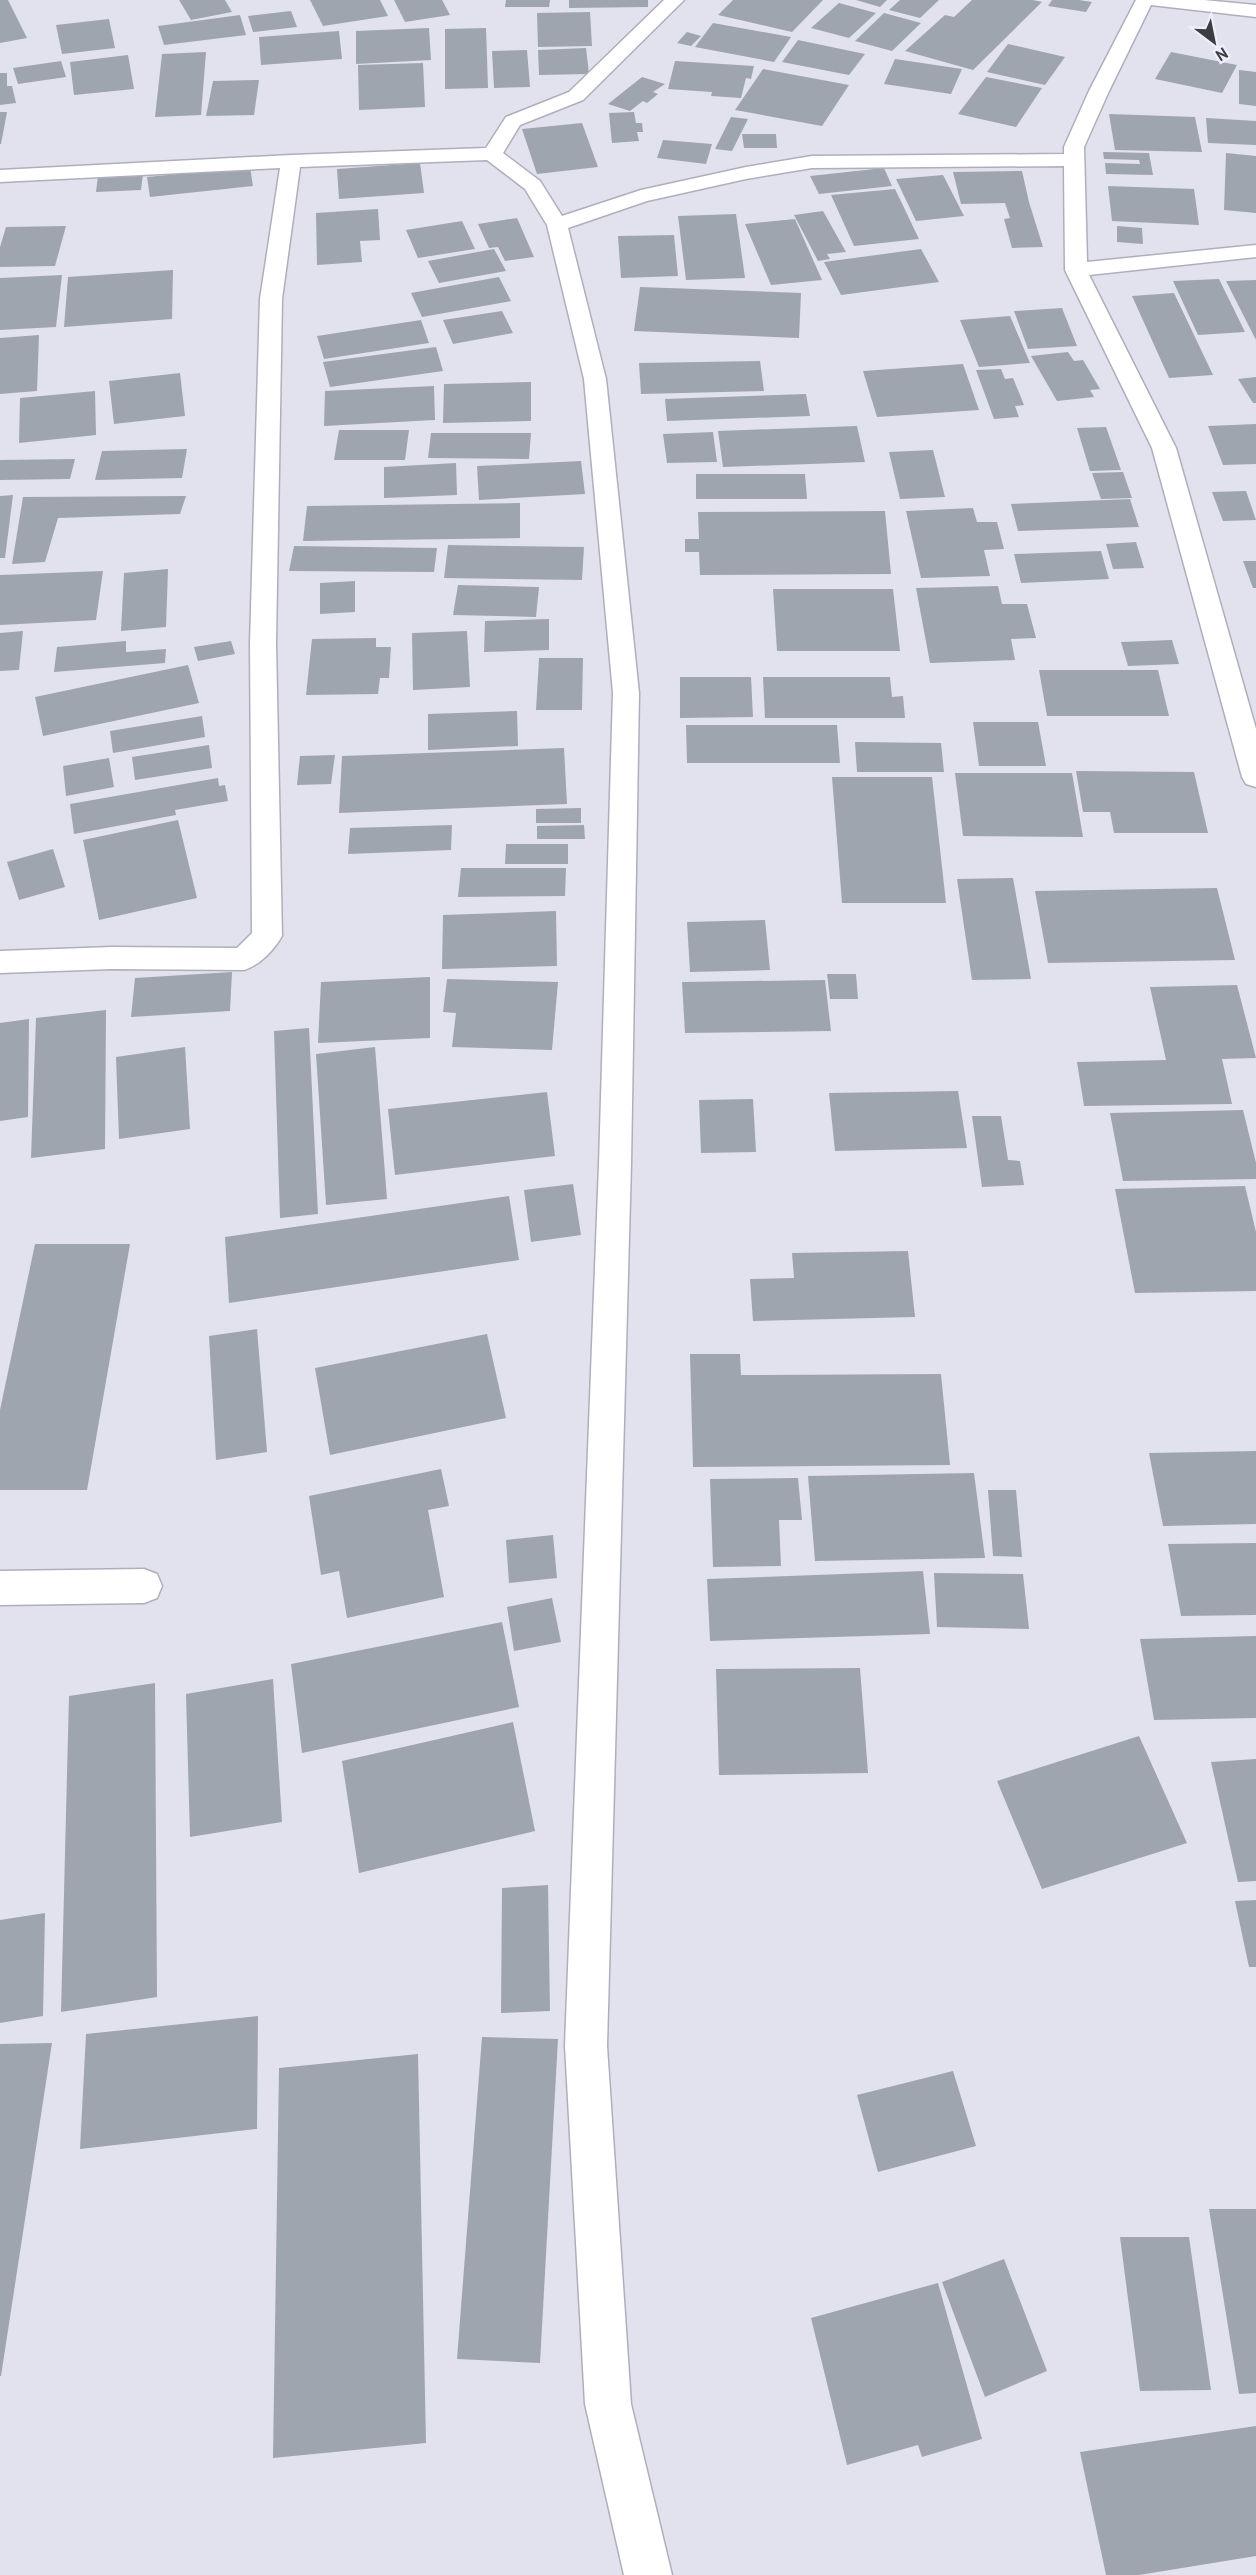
<svg xmlns="http://www.w3.org/2000/svg" width="1256" height="2575" font-family="'PT Sans',sans-serif">
<rect width="100%" height="100%" fill="#e2e2ef"/>
<!-- building -->
<g fill="#9ea5af">
<path d="M 0,0 L 8,0 L 27,38 L 0,43 Z"/>
<path d="M 179,0 L 225,0 L 232,12 L 191,20 Z"/>
<path d="M 310,0 L 380,0 L 388,16 L 323,26 Z"/>
<path d="M 394,0 L 442,0 L 450,15 L 405,22 Z"/>
<path d="M 506,0 L 550,0 L 549,7 L 505,7 Z"/>
<path d="M 569,0 L 648,0 L 648,7 L 569,8 Z"/>
<path d="M 733,0 L 823,0 L 792,32 L 718,15 Z"/>
<path d="M 856,0 L 887,0 L 880,7 Z"/>
<path d="M 900,0 L 939,0 L 920,18 L 889,10 Z"/>
<path d="M 972,0 L 1033,0 L 1042,2 L 973,70 L 905,51 L 945,15 L 954,17 Z"/>
<path d="M 1052,0 L 1079,0 L 1092,2 L 1086,12 L 1048,6 Z"/>
<path d="M 839,3 L 876,13 L 849,38 L 811,28 Z"/>
<path d="M 291,11 L 297,27 L 253,32 L 248,16 Z"/>
<path d="M 590,12 L 592,46 L 538,47 L 537,13 Z"/>
<path d="M 884,13 L 921,23 L 892,51 L 855,41 Z"/>
<path d="M 240,15 L 246,35 L 164,45 L 158,26 Z"/>
<path d="M 109,19 L 115,48 L 62,54 L 56,25 Z"/>
<path d="M 713,23 L 791,37 L 774,62 L 695,47 Z"/>
<path d="M 429,28 L 431,60 L 356,64 L 356,31 Z"/>
<path d="M 486,28 L 488,88 L 445,89 L 445,29 Z"/>
<path d="M 339,31 L 342,59 L 261,65 L 259,37 Z"/>
<path d="M 687,32 L 701,36 L 691,46 L 677,43 Z"/>
<path d="M 798,40 L 865,54 L 849,75 L 782,62 Z"/>
<path d="M 1008,44 L 1065,57 L 1045,85 L 987,72 Z"/>
<path d="M 586,48 L 589,74 L 539,75 L 538,50 Z"/>
<path d="M 527,50 L 530,87 L 494,88 L 492,51 Z"/>
<path d="M 206,52 L 201,115 L 155,117 L 162,54 Z"/>
<path d="M 1171,52 L 1237,65 L 1222,93 L 1155,79 Z"/>
<path d="M 128,55 L 134,89 L 74,95 L 70,62 Z"/>
<path d="M 895,59 L 962,69 L 951,94 L 884,84 Z"/>
<path d="M 61,61 L 66,77 L 18,84 L 13,68 Z"/>
<path d="M 675,61 L 754,66 L 751,79 L 746,78 L 741,98 L 711,96 L 712,92 L 668,89 Z"/>
<path d="M 423,63 L 425,107 L 359,110 L 358,65 Z"/>
<path d="M 763,69 L 849,85 L 822,126 L 735,110 Z"/>
<path d="M 1239,70 L 1256,72 L 1256,106 L 1239,104 Z"/>
<path d="M 0,73 L 7,73 L 7,86 L 12,86 L 16,103 L 0,105 Z"/>
<path d="M 642,77 L 665,84 L 653,92 L 658,94 L 647,103 L 643,101 L 630,111 L 608,104 Z"/>
<path d="M 986,77 L 1042,88 L 1016,127 L 958,114 Z"/>
<path d="M 259,80 L 254,115 L 206,116 L 213,81 Z"/>
<path d="M 0,112 L 7,112 L 1,144 L 0,144 Z"/>
<path d="M 634,112 L 636,123 L 642,123 L 643,132 L 637,132 L 639,141 L 612,143 L 609,113 Z"/>
<path d="M 1109,114 L 1195,117 L 1202,152 L 1115,150 Z"/>
<path d="M 731,117 L 748,119 L 732,151 L 715,149 Z"/>
<path d="M 1206,118 L 1256,121 L 1256,145 L 1208,143 Z"/>
<path d="M 582,123 L 598,167 L 537,174 L 522,129 Z"/>
<path d="M 742,134 L 776,134 L 777,148 L 744,148 Z"/>
<path d="M 663,140 L 712,144 L 706,164 L 657,158 Z"/>
<path d="M 1103,152 L 1149,153 L 1153,175 L 1106,174 L 1105,163 L 1140,164 L 1139,160 L 1104,159 Z"/>
<path d="M 1226,153 L 1256,156 L 1256,213 L 1224,210 Z"/>
<path d="M 420,163 L 424,193 L 339,199 L 337,169 Z"/>
<path d="M 250,167 L 253,186 L 150,197 L 147,177 Z"/>
<path d="M 884,168 L 892,186 L 819,194 L 810,176 Z"/>
<path d="M 1022,171 L 1029,202 L 1043,247 L 1012,248 L 1004,219 L 1010,218 L 1005,203 L 961,204 L 953,172 Z"/>
<path d="M 143,174 L 141,190 L 96,192 L 98,176 Z"/>
<path d="M 943,175 L 964,216 L 916,221 L 896,179 Z"/>
<path d="M 1108,186 L 1194,189 L 1199,225 L 1112,221 Z"/>
<path d="M 895,189 L 919,239 L 854,246 L 831,195 Z"/>
<path d="M 378,209 L 380,240 L 360,241 L 362,262 L 317,265 L 316,213 Z"/>
<path d="M 823,211 L 846,252 L 827,254 L 830,259 L 818,261 L 794,215 Z"/>
<path d="M 736,214 L 745,278 L 686,280 L 678,216 Z"/>
<path d="M 517,218 L 534,257 L 505,261 L 498,247 L 489,248 L 478,224 Z"/>
<path d="M 795,219 L 822,280 L 771,285 L 745,224 Z"/>
<path d="M 462,221 L 475,249 L 418,258 L 406,230 Z"/>
<path d="M 66,226 L 55,266 L 0,267 L 0,247 L 6,227 Z"/>
<path d="M 1117,226 L 1142,228 L 1143,244 L 1117,242 Z"/>
<path d="M 674,235 L 678,276 L 621,278 L 618,236 Z"/>
<path d="M 494,249 L 506,271 L 439,283 L 428,261 Z"/>
<path d="M 921,249 L 939,282 L 841,295 L 824,262 Z"/>
<path d="M 173,270 L 172,319 L 64,327 L 68,277 Z"/>
<path d="M 62,275 L 56,327 L 0,330 L 0,278 Z"/>
<path d="M 499,277 L 511,301 L 422,317 L 411,293 Z"/>
<path d="M 1219,279 L 1245,332 L 1198,335 L 1173,281 Z"/>
<path d="M 1256,280 L 1256,340 L 1226,281 Z"/>
<path d="M 640,287 L 801,293 L 799,338 L 634,331 Z"/>
<path d="M 1174,293 L 1213,375 L 1169,378 L 1132,296 Z"/>
<path d="M 1062,308 L 1077,346 L 1028,349 L 1014,311 Z"/>
<path d="M 502,311 L 513,333 L 453,344 L 443,320 Z"/>
<path d="M 1010,316 L 1030,363 L 979,367 L 960,320 Z"/>
<path d="M 421,320 L 429,343 L 324,359 L 317,336 Z"/>
<path d="M 39,335 L 37,391 L 0,394 L 0,338 Z"/>
<path d="M 436,347 L 443,371 L 330,387 L 323,362 Z"/>
<path d="M 1068,352 L 1074,361 L 1083,360 L 1100,389 L 1090,390 L 1094,397 L 1057,401 L 1031,356 Z"/>
<path d="M 760,361 L 764,391 L 641,394 L 639,363 Z"/>
<path d="M 963,364 L 979,410 L 877,417 L 863,371 Z"/>
<path d="M 1001,369 L 1005,379 L 1013,378 L 1024,405 L 1015,406 L 1019,417 L 994,419 L 976,370 Z"/>
<path d="M 180,373 L 185,416 L 114,424 L 109,381 Z"/>
<path d="M 1256,377 L 1256,403 L 1253,403 L 1238,379 Z"/>
<path d="M 531,382 L 531,421 L 443,423 L 444,384 Z"/>
<path d="M 434,386 L 435,420 L 324,426 L 325,391 Z"/>
<path d="M 95,391 L 96,435 L 19,443 L 20,398 Z"/>
<path d="M 806,394 L 810,416 L 667,421 L 665,399 Z"/>
<path d="M 1256,424 L 1256,464 L 1223,465 L 1208,426 Z"/>
<path d="M 857,426 L 865,462 L 723,467 L 718,431 Z"/>
<path d="M 1106,427 L 1121,470 L 1090,471 L 1077,428 Z"/>
<path d="M 339,430 L 409,430 L 405,460 L 334,460 Z"/>
<path d="M 713,432 L 717,462 L 667,463 L 663,434 Z"/>
<path d="M 431,433 L 531,433 L 529,459 L 428,458 Z"/>
<path d="M 187,449 L 182,478 L 95,480 L 102,451 Z"/>
<path d="M 933,450 L 945,497 L 900,499 L 889,452 Z"/>
<path d="M 75,459 L 70,479 L 0,480 L 0,460 Z"/>
<path d="M 581,461 L 585,494 L 479,500 L 477,466 Z"/>
<path d="M 456,463 L 457,495 L 384,498 L 384,467 Z"/>
<path d="M 1123,472 L 1132,498 L 1101,499 L 1092,473 Z"/>
<path d="M 696,474 L 805,474 L 807,499 L 696,499 Z"/>
<path d="M 1246,491 L 1256,520 L 1223,521 L 1212,492 Z"/>
<path d="M 13,495 L 5,558 L 0,558 L 0,496 Z"/>
<path d="M 186,496 L 180,514 L 58,518 L 45,562 L 12,564 L 23,497 Z"/>
<path d="M 1130,499 L 1139,527 L 1018,531 L 1011,504 Z"/>
<path d="M 520,503 L 520,538 L 303,541 L 307,506 Z"/>
<path d="M 973,508 L 977,522 L 997,522 L 1004,549 L 984,550 L 990,576 L 921,578 L 906,511 Z"/>
<path d="M 885,511 L 891,574 L 700,575 L 699,552 L 685,552 L 685,539 L 699,539 L 698,512 Z"/>
<path d="M 1136,542 L 1144,568 L 1113,569 L 1106,544 Z"/>
<path d="M 448,545 L 584,547 L 582,580 L 444,578 Z"/>
<path d="M 294,546 L 437,548 L 434,572 L 289,571 Z"/>
<path d="M 1101,551 L 1109,579 L 1021,583 L 1014,554 Z"/>
<path d="M 1243,561 L 1256,561 L 1256,588 L 1253,588 Z"/>
<path d="M 168,569 L 166,627 L 121,631 L 124,573 Z"/>
<path d="M 103,571 L 96,620 L 0,625 L 0,575 Z"/>
<path d="M 355,581 L 355,612 L 320,614 L 320,583 Z"/>
<path d="M 458,585 L 539,587 L 536,617 L 453,615 Z"/>
<path d="M 998,586 L 1002,604 L 1027,604 L 1036,638 L 1011,639 L 1015,660 L 930,663 L 916,588 Z"/>
<path d="M 773,589 L 893,589 L 900,651 L 777,651 Z"/>
<path d="M 549,619 L 549,650 L 484,652 L 485,621 Z"/>
<path d="M 23,631 L 19,670 L 0,671 L 0,633 Z"/>
<path d="M 467,631 L 470,687 L 413,690 L 412,633 Z"/>
<path d="M 376,638 L 376,647 L 391,647 L 389,678 L 380,678 L 378,694 L 306,695 L 312,639 Z"/>
<path d="M 1172,640 L 1179,664 L 1128,666 L 1121,642 Z"/>
<path d="M 126,641 L 126,652 L 166,649 L 165,663 L 54,672 L 57,647 Z"/>
<path d="M 231,641 L 235,654 L 198,661 L 194,647 Z"/>
<path d="M 539,658 L 583,658 L 582,710 L 536,710 Z"/>
<path d="M 188,665 L 199,703 L 43,736 L 35,697 Z"/>
<path d="M 1039,670 L 1158,670 L 1169,716 L 1047,716 Z"/>
<path d="M 680,677 L 751,677 L 753,717 L 680,718 Z"/>
<path d="M 763,677 L 890,677 L 892,697 L 903,696 L 905,718 L 765,718 Z"/>
<path d="M 517,711 L 518,746 L 428,750 L 428,714 Z"/>
<path d="M 202,716 L 205,737 L 113,753 L 110,731 Z"/>
<path d="M 973,722 L 1038,722 L 1046,766 L 979,766 Z"/>
<path d="M 686,725 L 837,725 L 840,763 L 687,763 Z"/>
<path d="M 855,742 L 941,743 L 944,772 L 857,772 Z"/>
<path d="M 209,745 L 212,768 L 135,780 L 132,757 Z"/>
<path d="M 564,748 L 567,804 L 339,813 L 342,756 Z"/>
<path d="M 335,755 L 331,784 L 297,785 L 300,756 Z"/>
<path d="M 109,758 L 114,787 L 66,796 L 63,766 Z"/>
<path d="M 1076,771 L 1194,772 L 1208,833 L 1114,833 L 1110,812 L 1083,812 Z"/>
<path d="M 955,773 L 1072,773 L 1083,837 L 963,836 Z"/>
<path d="M 832,777 L 932,777 L 946,903 L 842,903 Z"/>
<path d="M 218,778 L 219,786 L 225,785 L 228,801 L 175,810 L 176,815 L 74,834 L 70,804 Z"/>
<path d="M 581,808 L 581,823 L 536,823 L 536,809 Z"/>
<path d="M 178,820 L 197,898 L 99,920 L 83,840 Z"/>
<path d="M 452,825 L 451,850 L 348,854 L 350,828 Z"/>
<path d="M 584,825 L 585,839 L 537,839 L 537,826 Z"/>
<path d="M 506,844 L 568,844 L 568,864 L 505,864 Z"/>
<path d="M 53,849 L 65,887 L 19,900 L 7,862 Z"/>
<path d="M 461,868 L 566,868 L 565,896 L 458,897 Z"/>
<path d="M 1013,878 L 1031,979 L 972,980 L 957,879 Z"/>
<path d="M 1217,888 L 1235,960 L 1048,963 L 1035,891 Z"/>
<path d="M 556,911 L 557,966 L 442,969 L 443,915 Z"/>
<path d="M 765,920 L 770,970 L 690,972 L 687,922 Z"/>
<path d="M 232,972 L 230,1011 L 131,1017 L 135,978 Z"/>
<path d="M 827,974 L 856,974 L 858,999 L 830,999 Z"/>
<path d="M 430,977 L 430,1038 L 318,1043 L 321,982 Z"/>
<path d="M 447,979 L 558,982 L 552,1050 L 452,1047 L 456,1013 L 443,1012 Z"/>
<path d="M 825,980 L 831,1031 L 685,1033 L 682,982 Z"/>
<path d="M 1237,985 L 1256,1058 L 1222,1059 L 1232,1104 L 1084,1106 L 1077,1062 L 1166,1060 L 1150,987 Z"/>
<path d="M 106,1010 L 105,1149 L 31,1158 L 36,1018 Z"/>
<path d="M 29,1019 L 28,1117 L 0,1121 L 0,1023 Z"/>
<path d="M 309,1028 L 318,1214 L 280,1218 L 274,1031 Z"/>
<path d="M 185,1047 L 190,1129 L 119,1139 L 116,1057 Z"/>
<path d="M 375,1047 L 387,1199 L 326,1205 L 316,1054 Z"/>
<path d="M 958,1091 L 967,1148 L 835,1151 L 829,1093 Z"/>
<path d="M 547,1092 L 555,1156 L 395,1175 L 388,1109 Z"/>
<path d="M 753,1099 L 756,1152 L 701,1153 L 699,1100 Z"/>
<path d="M 1243,1110 L 1256,1163 L 1256,1179 L 1123,1181 L 1110,1113 Z"/>
<path d="M 972,1116 L 1001,1116 L 1008,1160 L 1020,1161 L 1024,1185 L 982,1187 Z"/>
<path d="M 573,1184 L 581,1235 L 531,1242 L 524,1190 Z"/>
<path d="M 1245,1186 L 1256,1232 L 1256,1291 L 1135,1293 L 1115,1189 Z"/>
<path d="M 509,1196 L 519,1260 L 229,1303 L 225,1237 Z"/>
<path d="M 35,1244 L 130,1244 L 87,1490 L 0,1490 L 0,1410 Z"/>
<path d="M 908,1251 L 915,1317 L 753,1321 L 750,1279 L 794,1278 L 792,1253 Z"/>
<path d="M 257,1329 L 267,1452 L 216,1460 L 209,1336 Z"/>
<path d="M 487,1334 L 506,1418 L 330,1455 L 315,1368 Z"/>
<path d="M 690,1354 L 740,1354 L 741,1375 L 941,1374 L 950,1465 L 693,1467 Z"/>
<path d="M 1256,1451 L 1256,1524 L 1163,1526 L 1149,1453 Z"/>
<path d="M 441,1469 L 449,1506 L 428,1510 L 444,1597 L 347,1618 L 339,1571 L 321,1575 L 309,1496 Z"/>
<path d="M 974,1473 L 985,1558 L 815,1561 L 808,1476 Z"/>
<path d="M 798,1478 L 802,1520 L 779,1520 L 781,1566 L 713,1567 L 710,1479 Z"/>
<path d="M 988,1490 L 1016,1490 L 1022,1557 L 993,1556 Z"/>
<path d="M 553,1535 L 557,1578 L 509,1583 L 506,1540 Z"/>
<path d="M 1256,1543 L 1256,1615 L 1181,1616 L 1168,1544 Z"/>
<path d="M 923,1571 L 930,1634 L 710,1641 L 707,1579 Z"/>
<path d="M 934,1573 L 1023,1574 L 1029,1629 L 937,1627 Z"/>
<path d="M 552,1598 L 561,1642 L 514,1651 L 507,1607 Z"/>
<path d="M 502,1622 L 519,1707 L 302,1753 L 291,1664 Z"/>
<path d="M 1256,1636 L 1256,1718 L 1154,1720 L 1140,1639 Z"/>
<path d="M 860,1668 L 868,1773 L 719,1775 L 716,1669 Z"/>
<path d="M 273,1679 L 282,1822 L 190,1837 L 186,1694 Z"/>
<path d="M 155,1683 L 157,1997 L 61,2012 L 69,1696 Z"/>
<path d="M 513,1722 L 535,1831 L 359,1873 L 342,1761 Z"/>
<path d="M 1139,1736 L 1187,1843 L 1042,1889 L 997,1781 Z"/>
<path d="M 1256,1759 L 1256,1881 L 1238,1882 L 1211,1762 Z"/>
<path d="M 548,1885 L 550,2011 L 501,2013 L 502,1888 Z"/>
<path d="M 1256,1900 L 1256,1967 L 1249,1967 L 1235,1901 Z"/>
<path d="M 45,1913 L 43,2016 L 0,2023 L 0,1920 Z"/>
<path d="M 258,2016 L 257,2129 L 80,2149 L 86,2034 Z"/>
<path d="M 482,2037 L 558,2039 L 540,2363 L 457,2359 Z"/>
<path d="M 52,2043 L 1,2376 L 0,2376 L 0,2044 Z"/>
<path d="M 418,2054 L 426,2443 L 273,2458 L 279,2068 Z"/>
<path d="M 953,2071 L 976,2146 L 878,2172 L 857,2095 Z"/>
<path d="M 1209,2209 L 1256,2209 L 1256,2393 L 1239,2394 Z"/>
<path d="M 1120,2237 L 1189,2237 L 1211,2390 L 1140,2391 Z"/>
<path d="M 1004,2259 L 1047,2371 L 985,2397 L 942,2282 Z"/>
<path d="M 938,2283 L 982,2439 L 922,2457 L 918,2445 L 847,2465 L 811,2318 Z"/>
<path d="M 1256,2426 L 1256,2556 L 1139,2575 L 1106,2575 L 1080,2452 Z"/>
</g>
<g fill="none" stroke-linecap="round" stroke-linejoin="round">
<defs>
<g id="minor">
<path d="M 664,0 L 684,0 L 583,100 L 520,125 L 503,153 L 540,181 L 562,216 L 641,190 L 746,167 L 812,156 L 1064,154 L 1064,147 L 1089,91 L 1136,0 L 1204,0 L 1256,5 L 1256,17 L 1151,5 L 1109,91 L 1084,147 L 1087,262 L 1256,245 L 1256,257 L 1089,275 L 1176,448 L 1256,729 L 1256,787 L 1246,784 L 1242,777 L 1152,448 L 1065,270 L 1064,166 L 812,168 L 746,179 L 647,201 L 568,228 L 606,379 L 639,693 L 631,1164 L 607,2046 L 631,2404 L 672,2575 L 624,2575 L 585,2404 L 565,2046 L 599,1164 L 613,693 L 584,379 L 547,225 L 525,189 L 487,160 L 300,167 L 282,299 L 276,643 L 282,936 C 274,950 260,965 244,970 L 112,969 L 0,973 L 0,951 L 112,947 L 237,948 L 252,933 L 250,643 L 260,299 L 280,168 L 0,182 L 0,170 L 291,155 L 486,148 L 506,117 L 569,92 Z"/>
<path d="M 144,1569 L 157,1574 L 162,1586 L 157,1598 L 144,1603 L 0,1605 L 0,1571 Z"/>
</g>
</defs>
<!-- minor casing -->
<use href="#minor" stroke="#afafbb" stroke-width="3"/>
<!-- minor -->
<use href="#minor" fill="#fff" fill-rule="evenodd"/>
</g>
<!-- north arrow -->
<g transform="translate(1214 42) rotate(148)" stroke="#efeffc" stroke-width="4.5" paint-order="stroke">
<path d="M0-4.5L10 22L0 15L-10 22Z" fill="#3c3c41"/>
<text y="-9" font-size="16" font-weight="bold" text-anchor="middle" fill="#3c3c41">N</text>
</g>
</svg>
